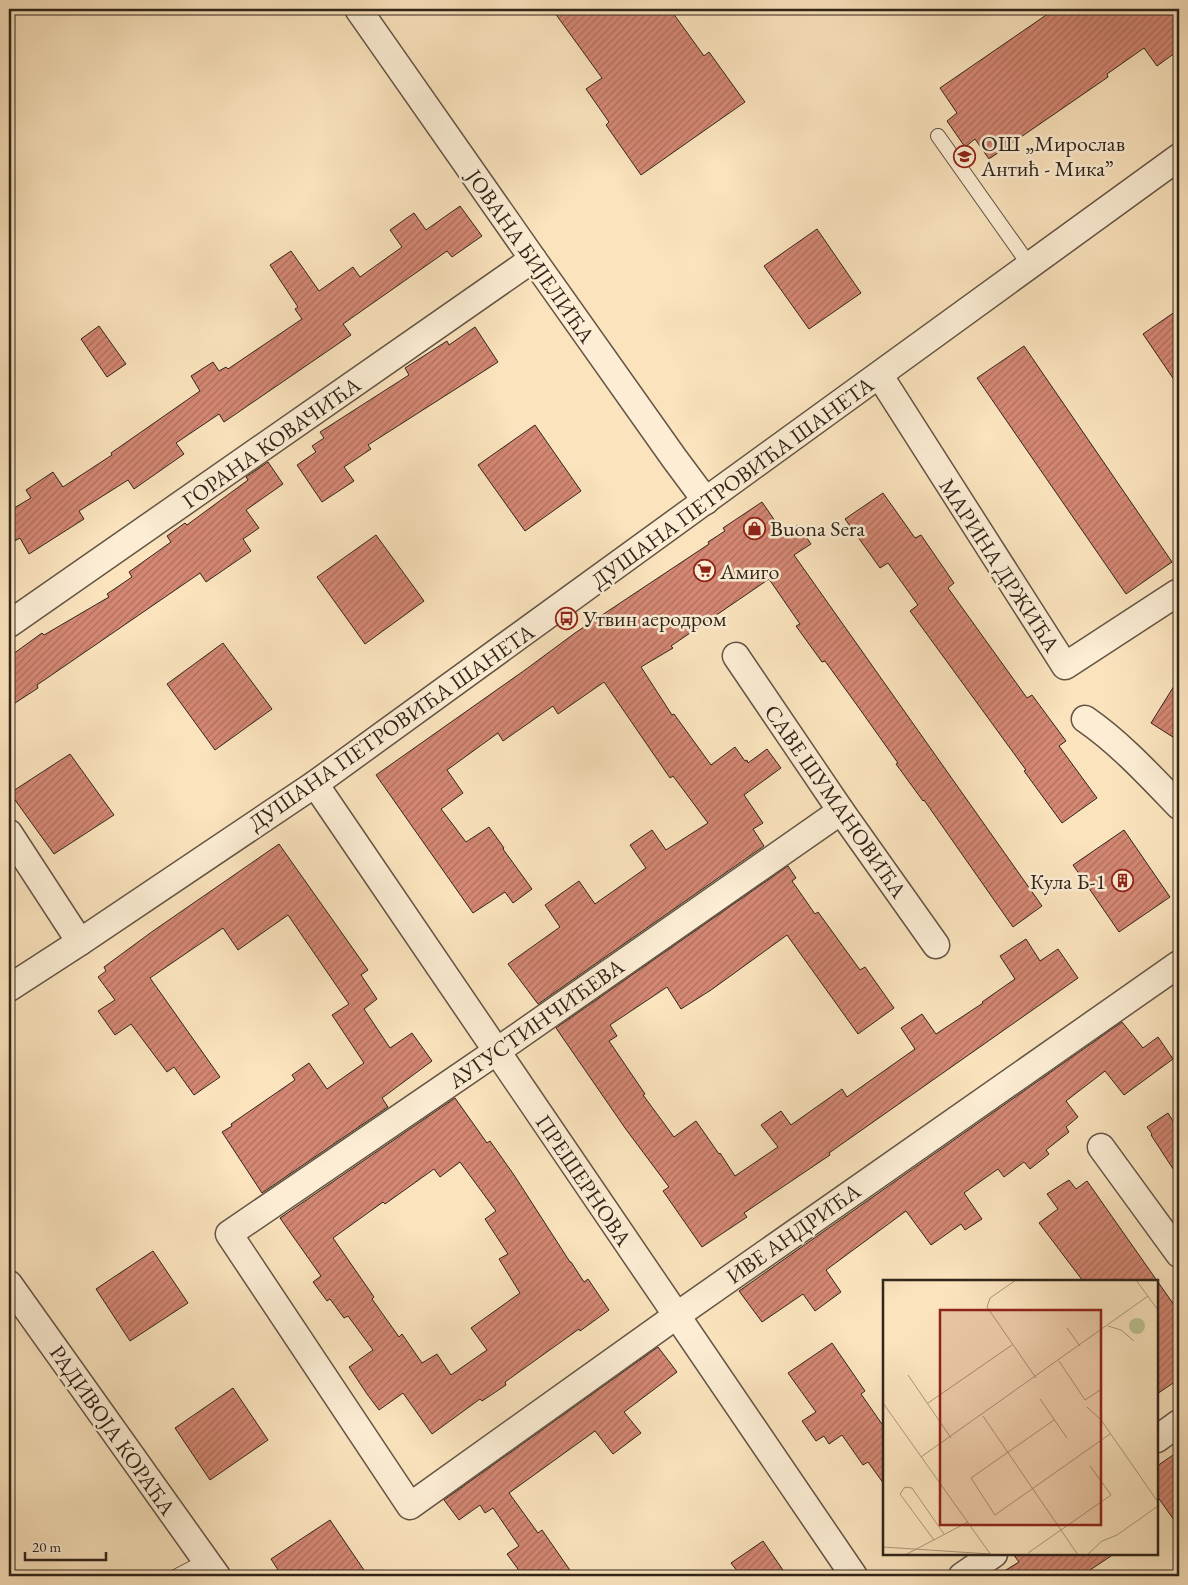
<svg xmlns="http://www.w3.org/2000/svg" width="1188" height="1585" font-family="'EB Garamond',serif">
<defs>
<pattern id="building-hatch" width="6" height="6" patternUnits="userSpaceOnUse" patternTransform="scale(1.25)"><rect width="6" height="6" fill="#d48773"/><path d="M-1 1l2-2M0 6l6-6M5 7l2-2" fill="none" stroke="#ad6e5e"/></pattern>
</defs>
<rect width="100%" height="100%" fill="#fae3bd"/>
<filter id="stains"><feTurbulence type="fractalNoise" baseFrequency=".004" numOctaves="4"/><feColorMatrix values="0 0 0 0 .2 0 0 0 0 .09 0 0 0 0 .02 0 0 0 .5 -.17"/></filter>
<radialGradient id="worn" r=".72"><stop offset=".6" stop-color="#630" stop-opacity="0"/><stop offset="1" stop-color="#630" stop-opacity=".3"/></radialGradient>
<!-- building -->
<g fill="url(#building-hatch)" stroke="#31251b" fill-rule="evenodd">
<path d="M 552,9 L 670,9 L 704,56 L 709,52 L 745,102 L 641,175 L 606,125 L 609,122 L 586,89 L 602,78 Z"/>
<path d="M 1055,9 L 1179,9 L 1179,50 L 1157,66 L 1144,48 L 1107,74 L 1108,77 L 989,159 L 975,139 L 965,147 L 947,121 L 957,113 L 940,88 Z"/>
<path d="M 460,206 L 482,236 L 452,257 L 447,251 L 343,324 L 351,335 L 224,422 L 219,414 L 176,443 L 184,454 L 134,489 L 128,480 L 79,511 L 84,519 L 29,554 L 20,538 L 9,544 L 9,511 L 31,498 L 26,490 L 53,472 L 63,487 L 112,455 L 111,453 L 200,391 L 191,376 L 213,362 L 219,371 L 226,367 L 228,369 L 302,319 L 295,309 L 298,307 L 270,265 L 291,251 L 319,291 L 353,267 L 360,277 L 402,247 L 390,230 L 414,213 L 426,230 Z"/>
<path d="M 817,229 L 861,293 L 809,329 L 764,266 Z"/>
<path d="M 1179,309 L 1179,387 L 1143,334 Z"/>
<path d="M 99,326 L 126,364 L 107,377 L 81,339 Z"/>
<path d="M 475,327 L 498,362 L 368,445 L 371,449 L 344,467 L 354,481 L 322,502 L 297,465 L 316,452 L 312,446 L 324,438 L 320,432 L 409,375 L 405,368 L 447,341 L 449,345 Z"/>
<path d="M 1024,346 L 1172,562 L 1126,594 L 977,378 Z"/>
<path d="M 535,425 L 581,491 L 525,531 L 478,465 Z"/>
<path d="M 268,462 L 283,484 L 246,510 L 259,528 L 243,539 L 251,551 L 206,582 L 200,573 L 37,685 L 38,688 L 9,707 L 9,657 L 42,633 L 44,635 L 109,597 L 107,594 L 132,577 L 129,572 L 171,542 L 167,536 L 185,523 L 187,525 L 248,480 L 246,477 Z"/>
<path d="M 883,493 L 915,538 L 921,535 L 954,583 L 948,588 L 1027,698 L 1032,695 L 1066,741 L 1059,746 L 1097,798 L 1062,823 L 1024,771 L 1026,770 L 910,611 L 918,605 L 888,563 L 880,568 L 845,519 Z"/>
<path d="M 762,502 L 784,534 L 798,525 L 811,544 L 794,555 L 1042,906 L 1013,927 L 924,800 L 923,801 L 896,764 L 898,763 L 859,708 L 825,661 L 822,662 L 796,626 L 800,624 L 769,579 L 671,646 L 673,648 L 641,667 L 672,715 L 674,714 L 711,765 L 735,747 L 745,761 L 747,760 L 748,763 L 767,749 L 781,768 L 744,795 L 763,823 L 753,829 L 764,846 L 538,1004 L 508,964 L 560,927 L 545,905 L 579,881 L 595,904 L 646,868 L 630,845 L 652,830 L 666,850 L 708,823 L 673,776 L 670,778 L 604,682 L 558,714 L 553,706 L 503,741 L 498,733 L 447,770 L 463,793 L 441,809 L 466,842 L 489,827 L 504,848 L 503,849 L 532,889 L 513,903 L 505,892 L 473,913 L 376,775 L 525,670 L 575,633 L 709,544 L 708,542 L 725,531 L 723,528 Z"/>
<path d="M 376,535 L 424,601 L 365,644 L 317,577 Z"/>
<path d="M 223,643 L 272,709 L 215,750 L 167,684 Z"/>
<path d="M 1179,678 L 1179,741 L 1151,723 Z"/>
<path d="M 70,754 L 114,815 L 54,854 L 10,793 Z"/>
<path d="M 1124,830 L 1170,897 L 1119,932 L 1073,865 Z"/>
<path d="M 279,844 L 368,970 L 361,975 L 377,999 L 364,1009 L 390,1048 L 412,1033 L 432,1061 L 382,1098 L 388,1107 L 262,1193 L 222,1132 L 232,1126 L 231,1124 L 295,1080 L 292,1075 L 309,1063 L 327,1089 L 364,1063 L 332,1015 L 349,1004 L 288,915 L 238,950 L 223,928 L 150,978 L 220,1077 L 194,1095 L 174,1067 L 167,1072 L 131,1024 L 115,1035 L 98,1011 L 115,1000 L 98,977 L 106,971 L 104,967 L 153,931 Z"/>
<path d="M 788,866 L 796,878 L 792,881 L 815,914 L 818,912 L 860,970 L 865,967 L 894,1008 L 858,1034 L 787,935 L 711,990 L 681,1009 L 667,987 L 610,1025 L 617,1036 L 609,1041 L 645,1094 L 643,1095 L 674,1137 L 696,1121 L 719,1154 L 720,1153 L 735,1176 L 778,1147 L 761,1125 L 781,1111 L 791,1125 L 842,1089 L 847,1097 L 915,1049 L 901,1028 L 922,1014 L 936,1034 L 983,1003 L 982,1002 L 1015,979 L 1000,956 L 1026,939 L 1040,961 L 1058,949 L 1078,978 L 829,1153 L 830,1155 L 744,1213 L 747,1217 L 702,1247 L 663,1191 L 669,1187 L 625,1128 L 556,1028 Z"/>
<path d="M 1122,1022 L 1143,1048 L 1158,1037 L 1173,1059 L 1124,1095 L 1105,1071 L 1066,1101 L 1078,1117 L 1066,1127 L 1069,1132 L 1046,1150 L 1049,1154 L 1030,1169 L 1024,1162 L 1004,1177 L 998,1169 L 964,1193 L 982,1219 L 965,1230 L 961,1224 L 931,1245 L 906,1211 L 826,1270 L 841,1292 L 815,1311 L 803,1294 L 762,1322 L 739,1291 Z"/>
<path d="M 455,1098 L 487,1143 L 490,1141 L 514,1175 L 570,1262 L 571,1262 L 584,1282 L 588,1279 L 609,1310 L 580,1331 L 579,1329 L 505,1382 L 506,1385 L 482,1401 L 480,1399 L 432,1434 L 403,1393 L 379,1410 L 367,1394 L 349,1367 L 373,1350 L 348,1316 L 344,1318 L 330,1299 L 327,1301 L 313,1282 L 321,1276 L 280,1218 ZM 460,1162 L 496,1211 L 485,1219 L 508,1254 L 499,1259 L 520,1293 L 471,1328 L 487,1350 L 451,1375 L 437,1354 L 422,1363 L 402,1334 L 399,1337 L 372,1299 L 374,1297 L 333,1238 L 383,1202 L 385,1204 L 434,1169 L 440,1177 Z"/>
<path d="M 1168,1113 L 1179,1131 L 1179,1178 L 1151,1135 L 1152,1134 L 1147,1127 Z"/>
<path d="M 1069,1180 L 1076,1189 L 1087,1181 L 1179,1312 L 1179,1379 L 1157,1394 L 1157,1281 L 1083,1281 L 1039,1223 L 1058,1209 L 1047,1194 Z"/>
<path d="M 153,1251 L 188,1303 L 130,1341 L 96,1289 Z"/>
<path d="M 832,1343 L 865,1391 L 861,1394 L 884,1427 L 884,1484 L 868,1462 L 863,1465 L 842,1435 L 829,1444 L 824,1436 L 816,1441 L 802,1421 L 816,1412 L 788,1373 Z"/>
<path d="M 658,1347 L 677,1372 L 624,1412 L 641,1433 L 613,1454 L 595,1431 L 509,1493 L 538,1533 L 542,1530 L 574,1576 L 523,1576 L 507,1554 L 519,1546 L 493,1508 L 485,1513 L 480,1505 L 459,1520 L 444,1500 Z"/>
<path d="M 233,1388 L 268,1440 L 210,1480 L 175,1428 Z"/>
<path d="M 1179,1451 L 1179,1527 L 1157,1496 L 1157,1466 Z"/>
<path d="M 330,1520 L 368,1576 L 282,1576 L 271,1559 Z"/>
<path d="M 763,1541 L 787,1576 L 741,1576 L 731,1563 Z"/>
<path d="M 1013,1554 L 1114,1554 L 1081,1576 L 996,1576 L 1019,1562 Z"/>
</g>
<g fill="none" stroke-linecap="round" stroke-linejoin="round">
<defs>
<g id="service">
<path d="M 938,136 L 1030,266"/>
<path d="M 177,1576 L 206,1561"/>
</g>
<g id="minor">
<path d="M 358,9 L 533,259 L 674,458 L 706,501"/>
<path d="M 880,376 L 1065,666 L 1177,593"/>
<path d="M 9,624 L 533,259"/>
<path d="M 736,656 L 841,811 L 936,945"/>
<path d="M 1085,719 C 1120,743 1150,776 1179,806"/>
<path d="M 315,784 L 854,1576"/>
<path d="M 841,811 L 497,1051 L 229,1234 L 410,1506 L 676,1316 L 1179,964"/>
<path d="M 9,833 L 80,942"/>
<path d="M 9,988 L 80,942 L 315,784 L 1179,157"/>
<path d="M 1101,1147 L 1179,1254"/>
<path d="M 9,1284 L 217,1576"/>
<path d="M 1157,1439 L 1179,1423"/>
<path d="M 962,1576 L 994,1554"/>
</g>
</defs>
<!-- service casing -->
<use href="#service" stroke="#635444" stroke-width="16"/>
<!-- minor casing -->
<use href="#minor" stroke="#635444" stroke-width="29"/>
<!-- service -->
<use href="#service" stroke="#fcedd4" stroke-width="14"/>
<!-- minor -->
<use href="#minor" stroke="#fcedd4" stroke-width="26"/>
</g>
<!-- icons -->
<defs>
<symbol id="school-ring" viewBox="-11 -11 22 22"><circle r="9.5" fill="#fcedd4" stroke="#8f2418" stroke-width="1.5"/><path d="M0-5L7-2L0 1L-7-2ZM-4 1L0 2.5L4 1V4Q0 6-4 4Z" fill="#8f2418"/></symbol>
<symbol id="shop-ring" viewBox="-11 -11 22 22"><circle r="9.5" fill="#fcedd4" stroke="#8f2418" stroke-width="1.5"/><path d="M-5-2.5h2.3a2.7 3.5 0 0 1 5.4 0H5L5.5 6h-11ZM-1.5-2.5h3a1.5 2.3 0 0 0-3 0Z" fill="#8f2418"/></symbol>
<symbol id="supermarket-ring" viewBox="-11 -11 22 22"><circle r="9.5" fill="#fcedd4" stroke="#8f2418" stroke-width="1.5"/><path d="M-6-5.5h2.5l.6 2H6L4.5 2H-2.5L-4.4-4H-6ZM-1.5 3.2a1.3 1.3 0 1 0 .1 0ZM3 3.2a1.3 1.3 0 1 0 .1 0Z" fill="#8f2418"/></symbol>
<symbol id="bus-ring" viewBox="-11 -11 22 22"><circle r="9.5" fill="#fcedd4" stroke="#8f2418" stroke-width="1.5"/><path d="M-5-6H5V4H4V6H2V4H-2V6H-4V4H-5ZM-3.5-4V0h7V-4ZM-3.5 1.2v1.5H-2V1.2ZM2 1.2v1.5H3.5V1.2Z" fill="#8f2418"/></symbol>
<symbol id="building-ring" viewBox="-11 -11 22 22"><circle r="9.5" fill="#fcedd4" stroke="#8f2418" stroke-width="1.5"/><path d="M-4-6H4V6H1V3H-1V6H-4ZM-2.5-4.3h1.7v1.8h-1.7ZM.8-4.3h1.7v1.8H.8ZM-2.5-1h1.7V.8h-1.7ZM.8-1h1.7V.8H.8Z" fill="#8f2418"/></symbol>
</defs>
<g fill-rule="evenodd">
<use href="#school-ring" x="952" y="144" width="25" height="25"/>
<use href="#shop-ring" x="742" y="516" width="25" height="25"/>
<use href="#supermarket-ring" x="692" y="558" width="25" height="25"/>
<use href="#bus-ring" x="554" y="606" width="25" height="25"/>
<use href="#building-ring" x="1110" y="868" width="25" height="25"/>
</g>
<g text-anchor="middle" stroke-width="5" stroke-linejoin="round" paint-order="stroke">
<!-- poi labels -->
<g font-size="22" fill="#31251b" stroke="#fcedd4" text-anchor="start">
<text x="981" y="151">ОШ „Мирослав<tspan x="981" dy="25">Антић - Мика”</tspan></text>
<text x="770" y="536">Buona Sera</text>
<text x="720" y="579">Амиго</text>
<text x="583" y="626">Утвин аеродром</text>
<text x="1106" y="889" text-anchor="end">Кула Б-1</text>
</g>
<!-- street labels -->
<g font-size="22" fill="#31251b" stroke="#fcedd4">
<text transform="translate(531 256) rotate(55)" y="8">ЈОВАНА БИЈЕЛИЋА</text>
<text transform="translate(271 442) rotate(-35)" y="8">ГОРАНА КОВАЧИЋА</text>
<text transform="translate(732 482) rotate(-36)" y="8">ДУШАНА ПЕТРОВИЋА ШАНЕТА</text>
<text transform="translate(1000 565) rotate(57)" y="8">МАРИНА ДРЖИЋА</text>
<text transform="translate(391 727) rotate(-35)" y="8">ДУШАНА ПЕТРОВИЋА ШАНЕТА</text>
<text transform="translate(836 801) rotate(55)" y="8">САВЕ ШУМАНОВИЋА</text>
<text transform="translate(536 1023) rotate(-35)" y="8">АУГУСТИНЧИЋЕВА</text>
<text transform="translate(584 1180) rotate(56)" y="8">ПРЕШЕРНОВА</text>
<text transform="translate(793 1233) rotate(-35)" y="8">ИВЕ АНДРИЋА</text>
<text transform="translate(113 1430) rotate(55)" y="8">РАДИВОЈА КОРАЋА</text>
</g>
</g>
<!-- overview -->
<g transform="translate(883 1280)">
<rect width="275" height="275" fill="#fae3bd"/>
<path d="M246 46a8 8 0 1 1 16 0a8 8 0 1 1-16 0Z" fill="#bcc493"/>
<path fill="none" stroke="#aa977c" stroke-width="1" d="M 133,0 L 107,18 L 104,27 L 153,98M 253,0 L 275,30M 225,46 L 238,50 L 251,61M 184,48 L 197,66M 176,81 L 202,120 L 217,110M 25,95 L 68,158M 157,119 L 184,158M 0,123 L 108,275M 45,123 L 129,65M 204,127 L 218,140 L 275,222M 100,136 L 195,275M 171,140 L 88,198 L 112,235 L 227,154M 38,177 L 265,16M 51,260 L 17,214 L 22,207 L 29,208 L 61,254M 0,267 L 107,274M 145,273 L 228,215 L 207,186M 22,275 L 85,242M 204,275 L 219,261 L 234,255 L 275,226"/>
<path fill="#8f2418" fill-opacity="0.15" stroke="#8f2418" stroke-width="2.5" d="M 57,30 L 218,30 L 218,245 L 57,245 Z"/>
<rect width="275" height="275" fill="none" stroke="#31251b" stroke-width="2.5"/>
</g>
<!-- margin -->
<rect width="1188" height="1585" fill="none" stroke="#fae3bd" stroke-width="30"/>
<rect x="10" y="10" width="1168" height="1565" fill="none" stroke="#31251b" stroke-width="2.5"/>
<rect x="15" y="15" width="1158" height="1555" fill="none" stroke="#31251b"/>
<!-- scale -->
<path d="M25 1552v8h81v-8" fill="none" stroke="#31251b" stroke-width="2.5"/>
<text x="32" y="1552" font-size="15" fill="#31251b" stroke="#fcedd4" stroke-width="4" paint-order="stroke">20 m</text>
<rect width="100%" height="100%" filter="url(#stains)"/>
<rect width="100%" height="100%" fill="url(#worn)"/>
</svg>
